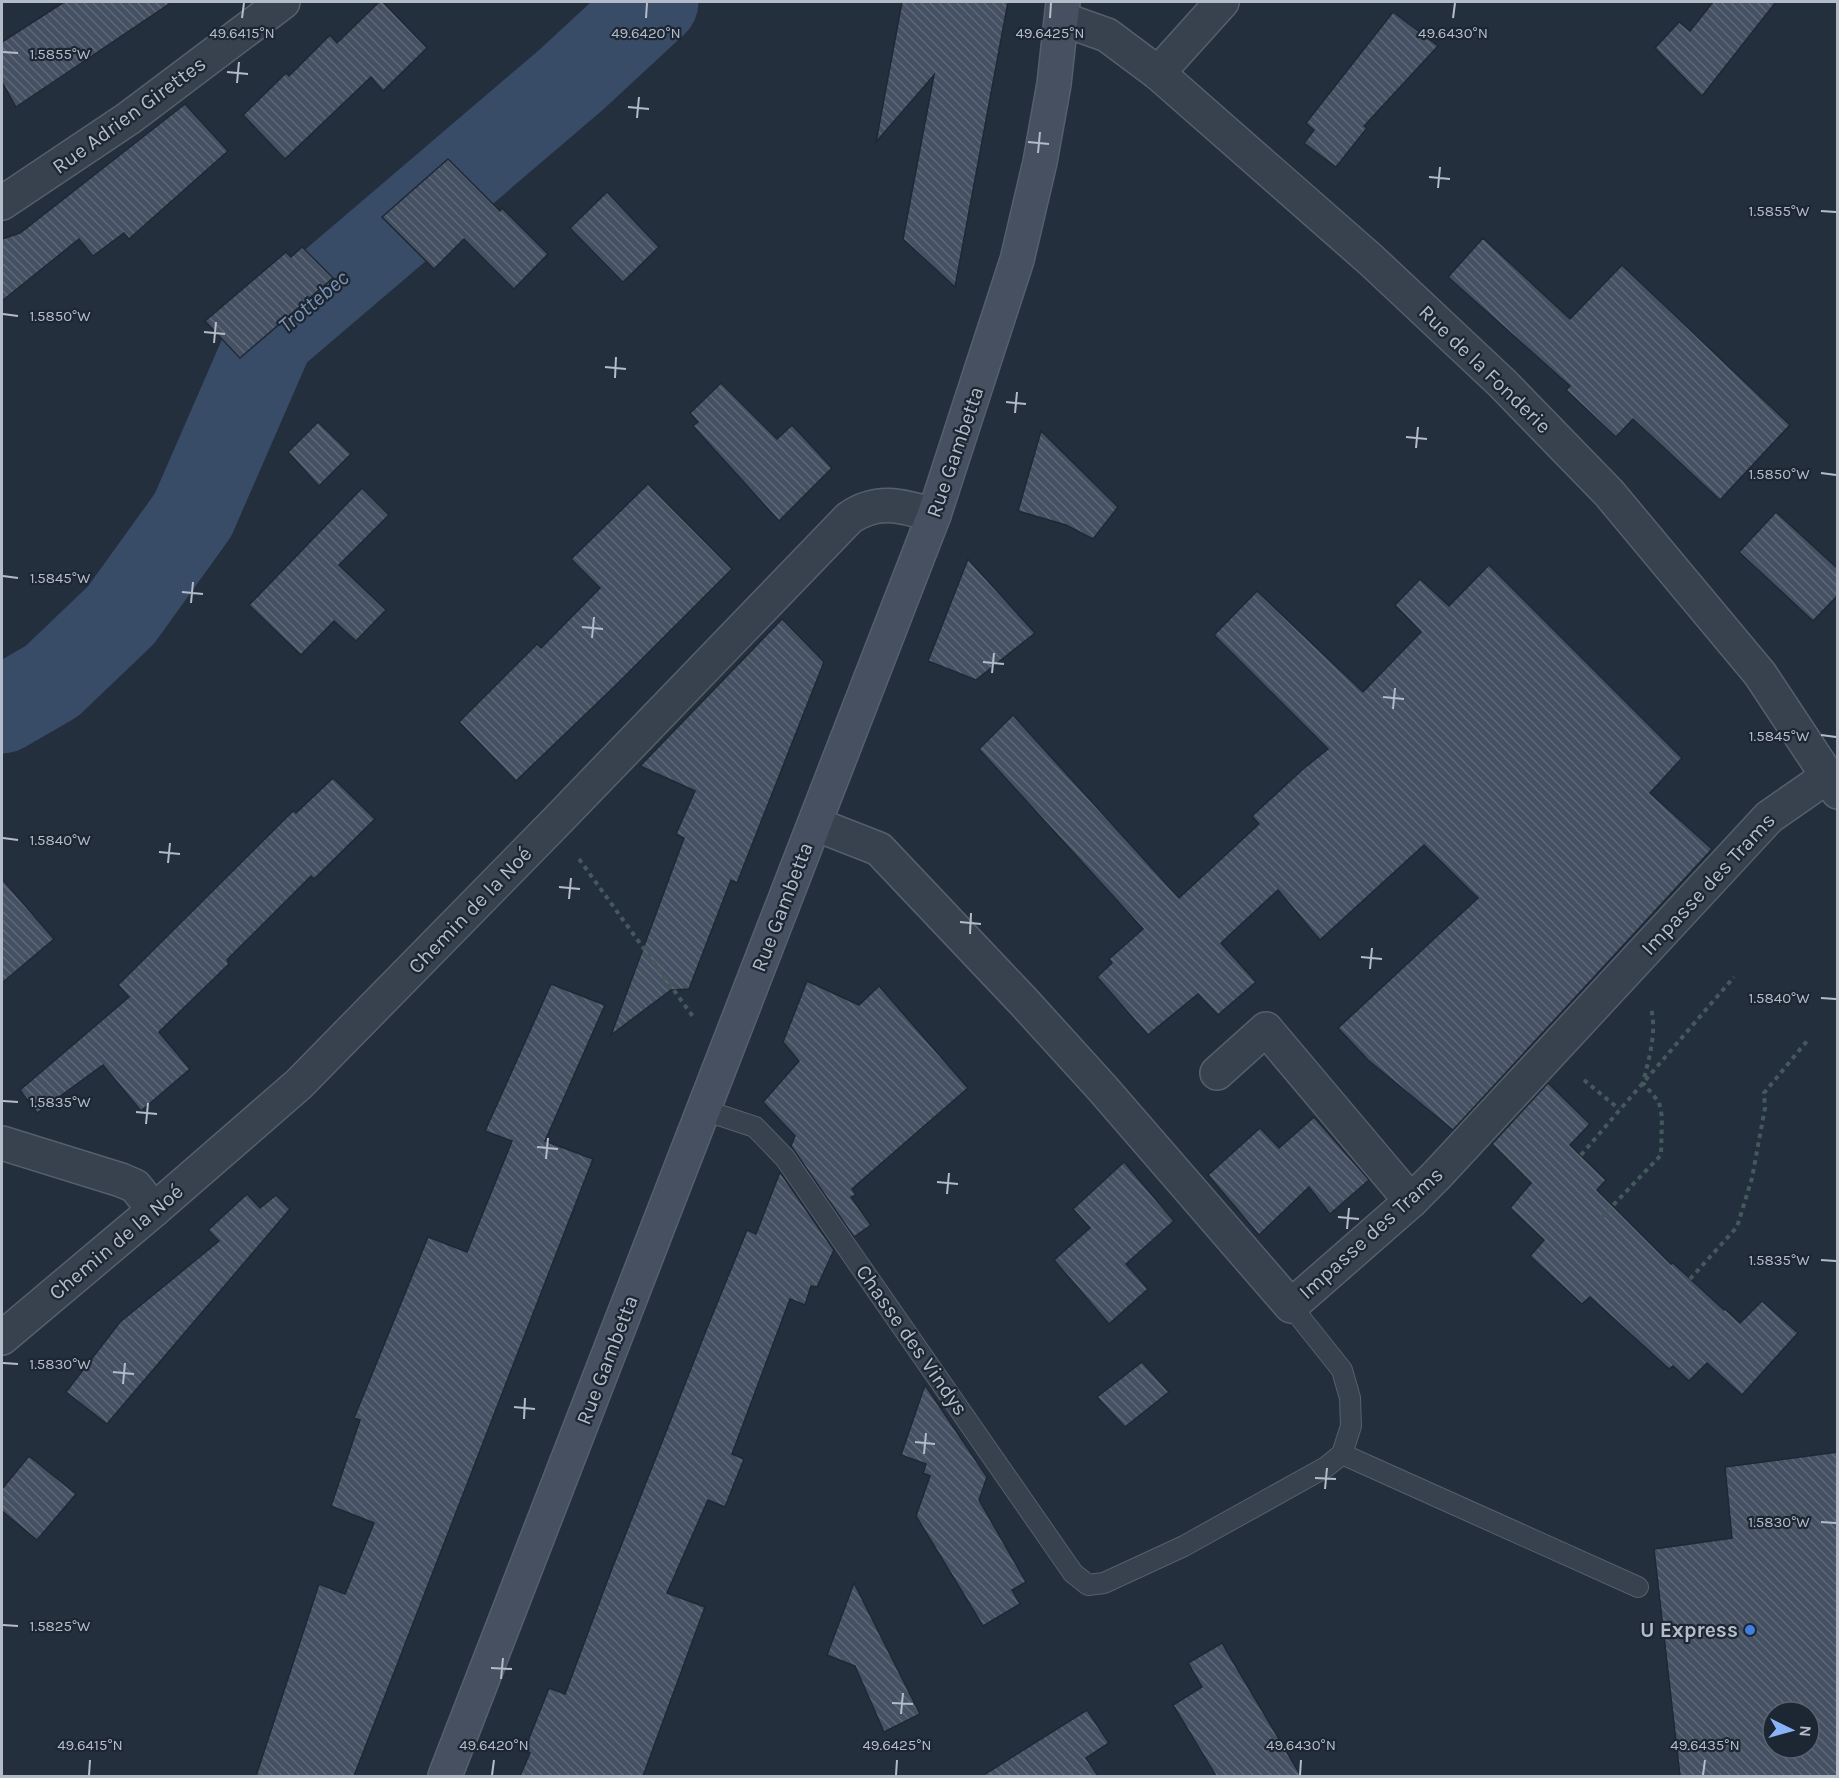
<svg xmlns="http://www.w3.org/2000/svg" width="1839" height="1778" font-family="Karla,sans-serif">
<defs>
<pattern id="building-back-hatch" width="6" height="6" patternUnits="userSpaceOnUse" patternTransform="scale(1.5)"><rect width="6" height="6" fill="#455162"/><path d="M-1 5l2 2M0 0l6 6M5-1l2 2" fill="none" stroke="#5d6877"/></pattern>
</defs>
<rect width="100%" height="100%" fill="#242f3e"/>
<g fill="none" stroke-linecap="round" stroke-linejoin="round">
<!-- river -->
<path stroke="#394c67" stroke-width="87" d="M 2,710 L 52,681 L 121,615 L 193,515 L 271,336 L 572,79 L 655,2"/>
</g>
<!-- building -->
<g fill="url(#building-back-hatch)" stroke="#1f2835" stroke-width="1.5" fill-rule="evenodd">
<path d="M 64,2 L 172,2 L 16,107 L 2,82 L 2,42 Z"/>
<path d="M 379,2 L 383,2 L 427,48 L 383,91 L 371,77 L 285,159 L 243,115 L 286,73 L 289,76 L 330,35 L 337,43 Z"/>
<path d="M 902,2 L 1008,2 L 955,287 L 903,239 L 934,75 L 876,142 Z"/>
<path d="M 1713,2 L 1776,2 L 1702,96 L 1655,48 L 1679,22 L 1690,31 Z"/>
<path d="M 1393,12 L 1438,46 L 1364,126 L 1367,128 L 1336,167 L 1304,143 L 1314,130 L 1306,123 Z"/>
<path d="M 185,104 L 228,151 L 129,239 L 124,233 L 93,256 L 79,239 L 2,301 L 2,239 L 20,233 Z"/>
<path d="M 448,159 L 500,211 L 502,208 L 548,254 L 514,289 L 464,239 L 434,269 L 382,217 Z"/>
<path d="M 607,192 L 659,247 L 623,282 L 570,228 Z"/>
<path d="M 1483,238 L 1570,319 L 1622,265 L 1790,425 L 1720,500 L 1633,419 L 1616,437 L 1566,390 L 1570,386 L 1448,277 Z"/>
<path d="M 302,247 L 333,278 L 240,358 L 205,321 L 286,252 L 291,257 Z"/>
<path d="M 721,383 L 777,439 L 792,425 L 832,468 L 779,521 L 693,426 L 698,422 L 690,413 Z"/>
<path d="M 318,422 L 351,454 L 319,486 L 288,452 Z"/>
<path d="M 1041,431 L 1118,507 L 1093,539 L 1066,525 L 1018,511 Z"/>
<path d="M 648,484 L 732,569 L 614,687 L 516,781 L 459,722 L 537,644 L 541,648 L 600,588 L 571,559 Z"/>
<path d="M 362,488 L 389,515 L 339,565 L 386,610 L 356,641 L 334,621 L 301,655 L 249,605 Z"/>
<path d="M 1776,512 L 1838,569 L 1838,595 L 1813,621 L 1739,552 Z"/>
<path d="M 968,559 L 1035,633 L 976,680 L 928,661 Z"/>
<path d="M 1489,565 L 1682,758 L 1650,793 L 1712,849 L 1453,1130 L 1368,1060 L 1338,1028 L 1478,898 L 1424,845 L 1320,940 L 1278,890 L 1221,943 L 1256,982 L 1218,1015 L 1198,994 L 1148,1035 L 1097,977 L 1112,963 L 1109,959 L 1143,929 L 979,749 L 1013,715 L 1179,898 L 1259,824 L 1252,816 L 1303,769 L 1328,749 L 1214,635 L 1257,591 L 1363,692 L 1421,632 L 1395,605 L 1420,579 L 1449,606 Z"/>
<path d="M 782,619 L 824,662 L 737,883 L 731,880 L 689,989 L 671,990 L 611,1035 L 684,838 L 676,834 L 695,791 L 640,766 Z"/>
<path d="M 333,778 L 375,819 L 314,879 L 311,876 L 227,960 L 229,964 L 159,1032 L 190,1069 L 141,1111 L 103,1065 L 37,1113 L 20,1090 L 129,997 L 118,985 L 293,811 L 296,813 Z"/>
<path d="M 2,879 L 54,939 L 2,983 Z"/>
<path d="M 807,981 L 859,1005 L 879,986 L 968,1088 L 852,1189 L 856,1195 L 851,1197 L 871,1225 L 854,1237 L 791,1146 L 795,1136 L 763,1102 L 799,1061 L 783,1042 Z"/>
<path d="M 551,984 L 605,1005 L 545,1141 L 593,1159 L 354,1776 L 256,1776 L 319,1584 L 345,1594 L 374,1523 L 331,1506 L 360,1420 L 354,1418 L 428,1237 L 467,1252 L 512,1141 L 485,1131 Z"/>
<path d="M 1548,1083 L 1590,1124 L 1570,1145 L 1606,1180 L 1597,1190 L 1671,1264 L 1673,1263 L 1724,1310 L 1725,1309 L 1740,1323 L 1762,1301 L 1798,1333 L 1742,1395 L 1707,1363 L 1689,1381 L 1673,1366 L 1669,1369 L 1590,1297 L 1582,1304 L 1530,1256 L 1544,1240 L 1510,1208 L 1531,1183 L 1492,1144 Z"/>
<path d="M 1314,1117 L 1369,1180 L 1330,1214 L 1309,1187 L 1259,1235 L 1208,1175 L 1260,1128 L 1279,1148 Z"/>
<path d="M 1124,1162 L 1174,1221 L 1126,1264 L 1148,1289 L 1109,1324 L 1054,1260 L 1090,1228 L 1073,1209 Z"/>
<path d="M 780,1172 L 834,1250 L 817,1287 L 811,1286 L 805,1305 L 790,1299 L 732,1454 L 744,1459 L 725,1507 L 708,1500 L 667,1593 L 705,1607 L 643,1776 L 520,1776 L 530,1753 L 524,1751 L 549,1688 L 565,1694 L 611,1571 L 707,1328 L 747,1230 L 756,1234 Z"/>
<path d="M 247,1194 L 260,1208 L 276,1195 L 290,1209 L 107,1424 L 66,1392 L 120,1322 L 219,1241 L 208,1230 Z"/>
<path d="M 1142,1362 L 1169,1392 L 1125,1427 L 1097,1397 Z"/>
<path d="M 925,1385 L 987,1477 L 979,1500 L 1026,1582 L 1012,1590 L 1020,1604 L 983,1626 L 916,1516 L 930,1476 L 923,1473 L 926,1464 L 901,1455 Z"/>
<path d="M 1838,1452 L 1838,1776 L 1680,1776 L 1654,1549 L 1732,1538 L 1725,1467 ZM 1773,1712 L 1809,1712 L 1809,1748 L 1773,1748 Z"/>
<path d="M 29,1456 L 76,1494 L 37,1540 L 2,1511 L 2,1489 Z"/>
<path d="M 854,1583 L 920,1714 L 884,1732 L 855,1666 L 827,1655 Z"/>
<path d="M 1222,1643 L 1301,1776 L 1216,1776 L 1173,1705 L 1202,1687 L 1188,1663 Z"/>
<path d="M 1087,1710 L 1109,1743 L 1086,1758 L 1098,1776 L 982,1776 Z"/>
</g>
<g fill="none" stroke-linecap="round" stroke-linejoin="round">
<defs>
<g id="lane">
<path d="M 704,1110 L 755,1127 L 785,1158 L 1073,1573 L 1088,1585 L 1104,1583 L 1184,1546 L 1326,1467 L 1342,1454"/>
<path d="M 1291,1306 L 1342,1370 L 1350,1398 L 1351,1426 L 1342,1454 L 1638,1587"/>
</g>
<g id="street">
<path d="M 1062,19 L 1107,35 L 1158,73 L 1371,260 L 1502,383 L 1609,493 L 1760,674 L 1838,792"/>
<path d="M 1158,73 L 1222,2"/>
<path d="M 2,203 L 129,118 L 283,2"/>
<path d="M 815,824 L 879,849 L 1023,1001 L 1103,1089 L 1291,1306 L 1411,1201 L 1437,1175 L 1769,817 L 1828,776"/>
<path d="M 1217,1073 L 1266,1029 L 1411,1201"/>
<path d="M 2,1143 L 121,1180 L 135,1186 L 154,1210"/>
<path d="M 2,1338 L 154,1210 L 299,1084 L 554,824 L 849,518 C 878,498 902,506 934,515"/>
</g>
<path id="secondary" d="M 445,1776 L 934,515 L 1017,260 L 1040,162 L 1054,84 L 1063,2"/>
</defs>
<!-- lane casing -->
<use href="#lane" stroke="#565f6c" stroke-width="22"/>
<!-- street casing -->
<use href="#street" stroke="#565f6c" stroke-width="36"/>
<!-- secondary casing -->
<use href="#secondary" stroke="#565f6c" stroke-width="36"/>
<!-- path -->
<g stroke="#44595c" stroke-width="4" stroke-dasharray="4.5 4.5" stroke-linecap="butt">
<path d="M 579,859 L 694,1018"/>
<path d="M 1584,1080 L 1619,1109"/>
<path d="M 1581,1155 L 1734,977"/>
<path d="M 1601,1218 L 1661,1155 L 1662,1117 L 1659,1102 L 1643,1083 C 1649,1058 1657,1033 1651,1008"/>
<path d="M 1690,1279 L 1737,1227 L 1752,1178 L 1765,1108 L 1764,1093 L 1807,1041"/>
</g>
<!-- lane -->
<use href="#lane" stroke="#38414e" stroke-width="20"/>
<!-- street -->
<use href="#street" stroke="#38414e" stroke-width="33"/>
<!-- secondary -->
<use href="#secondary" stroke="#465061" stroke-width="33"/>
</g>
<!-- ticks -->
<path fill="none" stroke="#b4bcc9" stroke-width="2" d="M 242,18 L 244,3M 646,18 L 647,3M 1050,18 L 1051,3M 1453,18 L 1455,3M 3,52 L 18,53M 227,72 L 248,74M 237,83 L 239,62M 628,107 L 649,109M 637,118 L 639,97M 1028,142 L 1049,144M 1038,153 L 1040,132M 1429,177 L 1450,179M 1438,188 L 1440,167M 1821,211 L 1836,212M 3,314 L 18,316M 204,332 L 225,334M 214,343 L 216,322M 605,367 L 626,369M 615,378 L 616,357M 1006,402 L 1026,404M 1015,413 L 1017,392M 1406,437 L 1427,439M 1416,448 L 1418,427M 1821,473 L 1836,475M 3,576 L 18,578M 182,592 L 203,594M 191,603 L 193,582M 582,627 L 603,629M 592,638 L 594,617M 983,662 L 1004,664M 992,673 L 994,653M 1383,697 L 1404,699M 1393,709 L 1395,688M 1821,735 L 1836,737M 3,838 L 18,840M 159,852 L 180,854M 168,863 L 170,843M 559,887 L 580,889M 569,899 L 571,878M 960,922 L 981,924M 970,934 L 971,913M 1361,957 L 1382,959M 1370,969 L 1372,948M 1821,998 L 1836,999M 3,1101 L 18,1102M 136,1112 L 157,1114M 146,1124 L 148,1103M 537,1147 L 558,1149M 546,1159 L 548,1138M 937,1182 L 958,1184M 947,1194 L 949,1173M 1338,1217 L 1359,1219M 1347,1229 L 1349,1208M 1821,1260 L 1836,1261M 3,1363 L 18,1364M 113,1372 L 134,1374M 123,1384 L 125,1363M 514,1407 L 535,1409M 524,1419 L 525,1398M 915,1442 L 935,1444M 924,1454 L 926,1433M 1315,1478 L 1336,1479M 1325,1489 L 1327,1468M 1821,1522 L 1836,1523M 3,1625 L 18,1626M 491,1668 L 512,1669M 501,1679 L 503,1658M 892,1703 L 913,1704M 901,1714 L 903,1693M 89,1775 L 90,1760M 492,1775 L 494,1760M 896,1775 L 897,1760M 1300,1775 L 1301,1760M 1703,1775 L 1705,1760"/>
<!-- markers -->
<circle fill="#3f7fe0" stroke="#1d2633" stroke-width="2" cx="1750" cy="1630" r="6"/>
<g text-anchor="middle" stroke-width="4.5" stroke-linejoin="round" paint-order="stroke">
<!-- street labels -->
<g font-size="21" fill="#b4bcc9" stroke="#1d2633">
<text transform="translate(129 115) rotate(-36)" y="7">Rue Adrien Girettes</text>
<text transform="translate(1485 369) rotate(44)" y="7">Rue de la Fonderie</text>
<text transform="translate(955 452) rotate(-71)" y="7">Rue Gambetta</text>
<text transform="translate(1708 884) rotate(-47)" y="7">Impasse des Trams</text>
<text transform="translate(782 907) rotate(-69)" y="7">Rue Gambetta</text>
<text transform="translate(470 910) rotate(-46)" y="7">Chemin de la Noé</text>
<text transform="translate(1371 1233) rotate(-42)" y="7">Impasse des Trams</text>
<text transform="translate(116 1242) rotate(-40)" y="7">Chemin de la Noé</text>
<text transform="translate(912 1340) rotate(55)" y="7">Chasse des Vindys</text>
<text transform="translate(607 1360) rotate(-69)" y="7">Rue Gambetta</text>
</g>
<!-- poi labels -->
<g font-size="21" font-weight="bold" fill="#b4bcc9" stroke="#1d2633" text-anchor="end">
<text x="1738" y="1637">U Express</text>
</g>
<!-- water labels -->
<g font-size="22" font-style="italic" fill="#7c92b1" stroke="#1d2633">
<text transform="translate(313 301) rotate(-40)" y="8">Trottebec</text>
</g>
</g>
<g font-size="15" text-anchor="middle" fill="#b4bcc9" stroke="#1d2633" stroke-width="4.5" stroke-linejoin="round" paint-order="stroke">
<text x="242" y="38">49.6415°N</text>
<text x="646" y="38">49.6420°N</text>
<text x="1050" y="38">49.6425°N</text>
<text x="1453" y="38">49.6430°N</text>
<text x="60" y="59">1.5855°W</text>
<text x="1779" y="216">1.5855°W</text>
<text x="60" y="321">1.5850°W</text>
<text x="1779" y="479">1.5850°W</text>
<text x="60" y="583">1.5845°W</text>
<text x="1779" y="741">1.5845°W</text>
<text x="60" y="845">1.5840°W</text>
<text x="1779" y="1003">1.5840°W</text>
<text x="60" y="1107">1.5835°W</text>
<text x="1779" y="1265">1.5835°W</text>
<text x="60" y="1369">1.5830°W</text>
<text x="1779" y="1527">1.5830°W</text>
<text x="60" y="1631">1.5825°W</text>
<text x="90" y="1750">49.6415°N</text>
<text x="494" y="1750">49.6420°N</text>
<text x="897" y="1750">49.6425°N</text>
<text x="1301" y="1750">49.6430°N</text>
<text x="1705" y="1750">49.6435°N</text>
</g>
<!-- border -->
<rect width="1839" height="1778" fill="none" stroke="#b4bcc9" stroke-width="6"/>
<!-- north arrow -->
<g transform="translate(1791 1730) rotate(95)"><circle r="28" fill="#1d2633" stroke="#59626f" stroke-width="1.5"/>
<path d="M0-4.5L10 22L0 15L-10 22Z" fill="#8ab4f8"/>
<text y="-9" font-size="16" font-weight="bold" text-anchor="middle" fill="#b4bcc9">N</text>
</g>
</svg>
